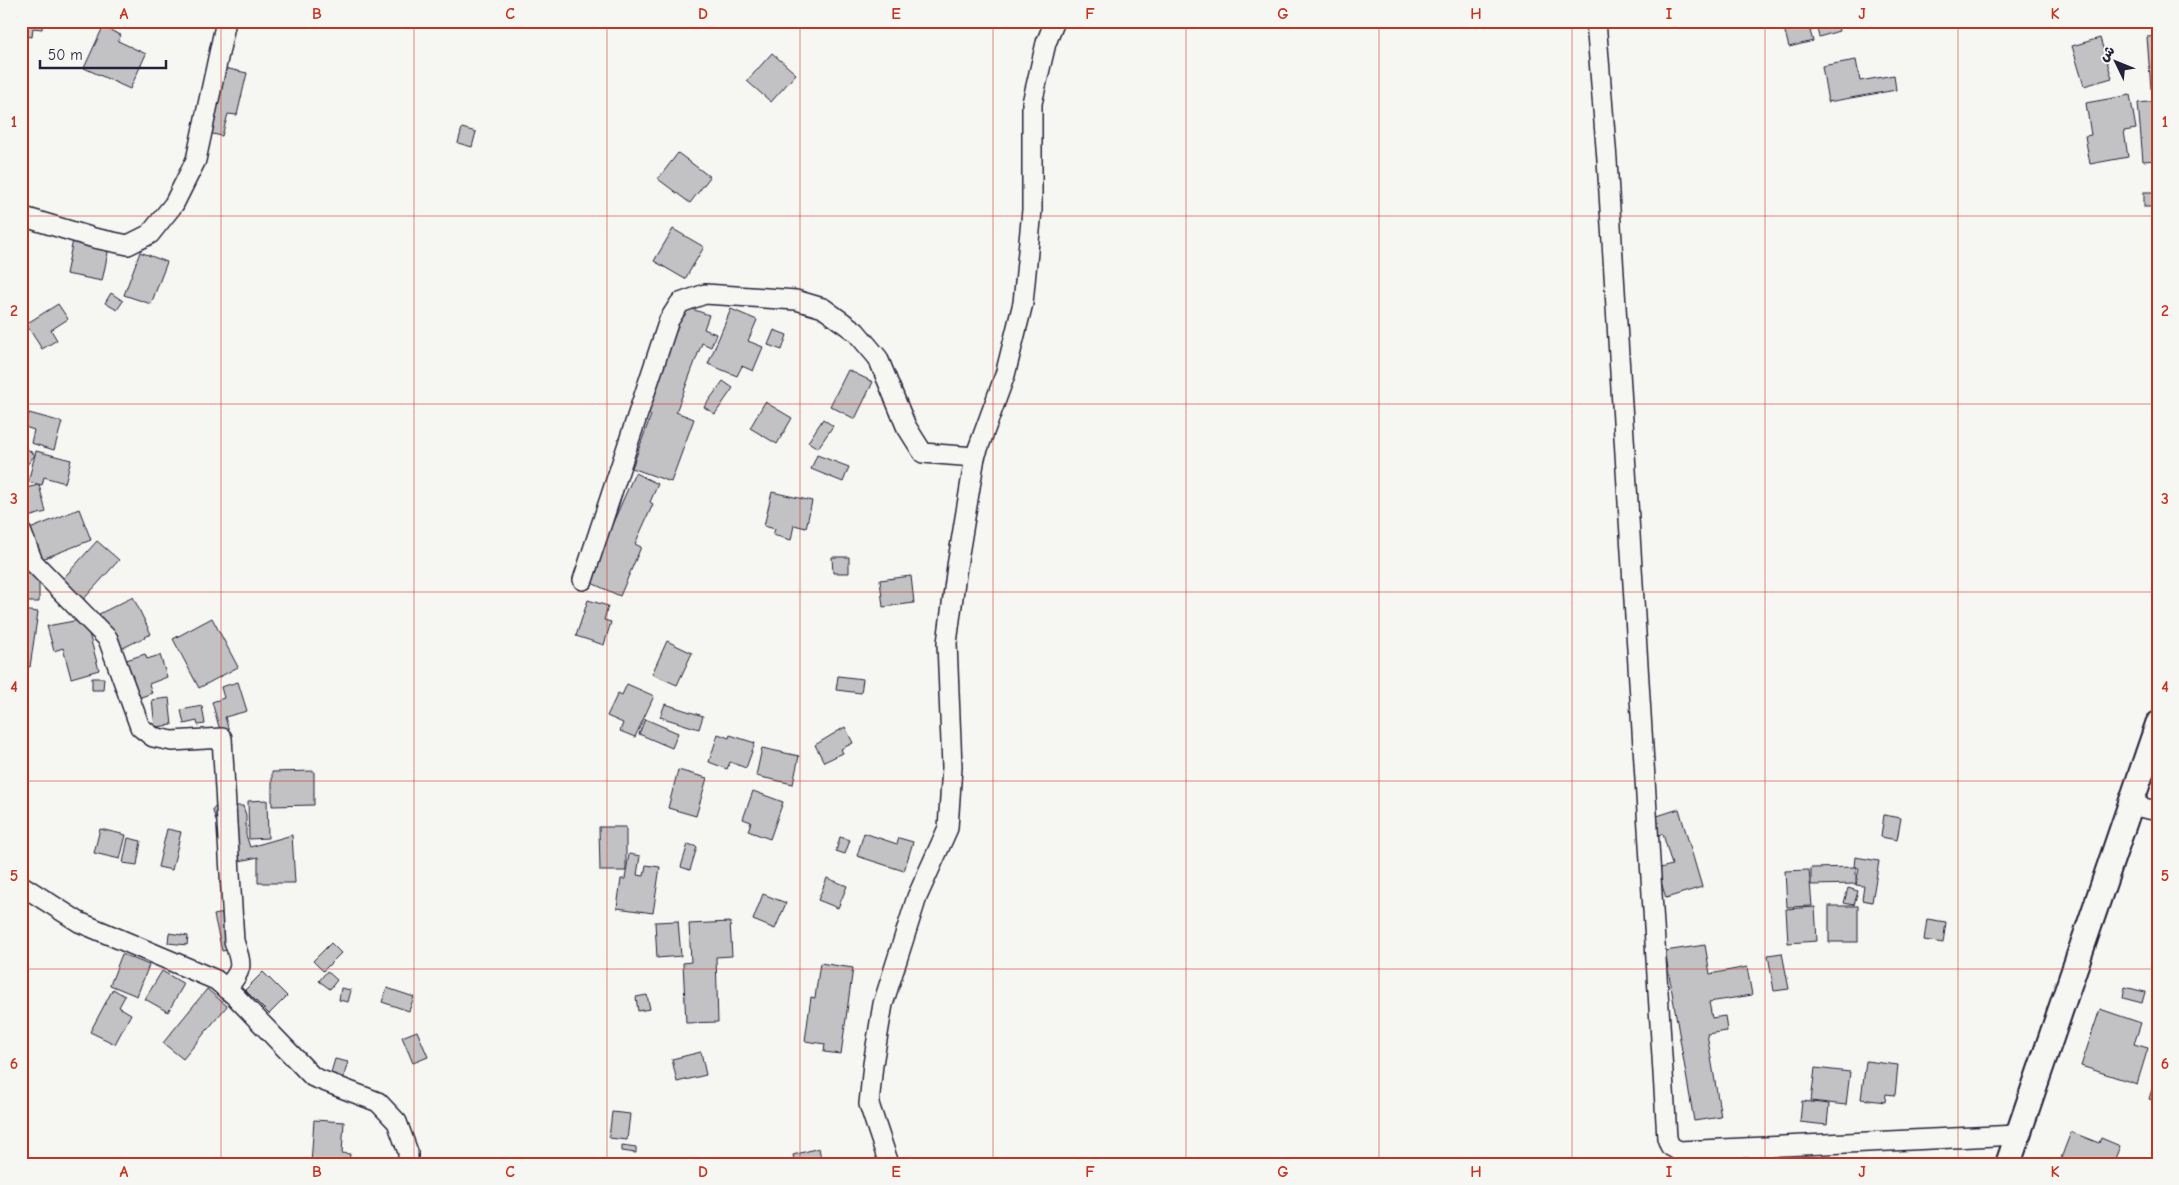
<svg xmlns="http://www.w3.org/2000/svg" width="2179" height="1185" font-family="'Comic Neue','Playpen Sans Arabic',sans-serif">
<rect width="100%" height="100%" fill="#f6f6f2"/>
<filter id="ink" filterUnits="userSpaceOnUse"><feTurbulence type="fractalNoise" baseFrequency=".02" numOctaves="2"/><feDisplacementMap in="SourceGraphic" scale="10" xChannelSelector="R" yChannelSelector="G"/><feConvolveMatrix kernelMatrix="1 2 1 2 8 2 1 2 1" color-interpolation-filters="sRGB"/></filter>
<g filter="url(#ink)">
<!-- building -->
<g fill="#c2c2c4" stroke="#22223b">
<path d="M 28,21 L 43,21 L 42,29 L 33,28 L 32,37 L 27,36 Z"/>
<path d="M 1782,21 L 1837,21 L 1839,31 L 1819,37 L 1817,29 L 1810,31 L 1813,41 L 1789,47 Z"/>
<path d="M 103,27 L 121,35 L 118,41 L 146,54 L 130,89 L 84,68 Z"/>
<path d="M 2158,36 L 2158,88 L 2151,89 L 2147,37 Z"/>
<path d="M 2100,38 L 2112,78 L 2084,86 L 2072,46 Z"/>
<path d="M 772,53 L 796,74 L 771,102 L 747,81 Z"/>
<path d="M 1856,60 L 1860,81 L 1894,75 L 1896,90 L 1828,102 L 1822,66 Z"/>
<path d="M 215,66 L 247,73 L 237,115 L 228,114 L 222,136 L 199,131 Z"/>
<path d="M 2130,95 L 2136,129 L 2124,131 L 2128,157 L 2090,164 L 2085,136 L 2091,135 L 2086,103 Z"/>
<path d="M 2158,101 L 2158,160 L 2143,161 L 2138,103 Z"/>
<path d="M 462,128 L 476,132 L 472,147 L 458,143 Z"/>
<path d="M 678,153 L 710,177 L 690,203 L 658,179 Z"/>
<rect x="2144" y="192" width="14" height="15"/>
<path d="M 673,229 L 704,247 L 685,279 L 654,261 Z"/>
<path d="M 74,235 L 110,243 L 102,281 L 66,274 Z"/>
<path d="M 140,252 L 167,262 L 151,304 L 124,295 Z"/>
<path d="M 111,293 L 123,301 L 117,310 L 105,303 Z"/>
<path d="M 58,304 L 68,319 L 51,330 L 57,340 L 42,349 L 26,324 Z"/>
<path d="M 683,306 L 709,315 L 704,329 L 716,334 L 711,347 L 702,343 L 676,412 L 694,419 L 671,482 L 632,468 L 651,415 L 644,413 Z"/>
<path d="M 731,309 L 757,320 L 748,341 L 763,347 L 753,371 L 742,366 L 737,376 L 708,364 Z"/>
<path d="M 774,330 L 787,335 L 782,350 L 768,345 Z"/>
<path d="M 848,370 L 873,382 L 855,419 L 830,406 Z"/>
<path d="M 723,381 L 733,388 L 715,414 L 704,407 Z"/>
<path d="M 765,402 L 792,418 L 777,444 L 750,428 Z"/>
<path d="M 29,413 L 62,422 L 54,450 L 31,443 L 34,430 L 25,427 Z"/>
<path d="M 823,419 L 833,426 L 818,448 L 808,442 Z"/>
<path d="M 21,444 L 35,455 L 21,472 Z"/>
<path d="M 36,451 L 71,460 L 65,483 L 44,477 L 42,485 L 28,482 Z"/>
<path d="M 817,455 L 849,467 L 843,482 L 811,469 Z"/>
<path d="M 635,473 L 658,484 L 650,502 L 653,504 L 635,544 L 641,547 L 620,596 L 587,581 Z"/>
<path d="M 39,485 L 46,512 L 28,517 L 21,489 Z"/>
<path d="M 772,492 L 812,501 L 806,528 L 794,525 L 791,540 L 773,535 L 775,529 L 764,526 Z"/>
<path d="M 79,509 L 91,540 L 37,561 L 25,531 Z"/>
<path d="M 97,541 L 119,560 L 82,601 L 60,582 Z"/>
<path d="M 832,557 L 849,557 L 849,573 L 833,573 Z"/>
<path d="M 21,559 L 25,559 L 25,569 L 39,569 L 39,602 L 21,602 Z"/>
<path d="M 911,576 L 914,603 L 883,607 L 880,580 Z"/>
<path d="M 133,597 L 151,634 L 117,651 L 99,614 Z"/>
<path d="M 588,600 L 608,606 L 604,620 L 611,622 L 604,645 L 576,636 Z"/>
<path d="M 21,610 L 38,612 L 30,667 L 21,666 Z"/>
<path d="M 212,618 L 238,667 L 199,688 L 173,639 Z"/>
<path d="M 85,619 L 99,670 L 71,678 L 63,648 L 54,651 L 47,626 Z"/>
<path d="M 667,641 L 692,653 L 677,685 L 652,674 Z"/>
<path d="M 145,654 L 147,659 L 160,655 L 167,677 L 149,684 L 152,693 L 136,699 L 123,661 Z"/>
<path d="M 838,676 L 863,679 L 861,693 L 836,690 Z"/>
<path d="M 92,678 L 104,678 L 103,690 L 92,690 Z"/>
<path d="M 238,682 L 247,711 L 225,717 L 233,745 L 225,748 L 212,702 L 224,698 L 221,687 Z"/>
<path d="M 627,684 L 654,696 L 635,737 L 620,731 L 623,723 L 607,716 L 618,693 L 622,695 Z"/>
<path d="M 169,698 L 172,725 L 155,727 L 152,700 Z"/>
<path d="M 665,704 L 703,716 L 699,729 L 660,717 Z"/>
<path d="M 202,706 L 205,724 L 198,725 L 197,721 L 184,724 L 181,710 Z"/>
<path d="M 645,719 L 678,733 L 672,748 L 639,734 Z"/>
<path d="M 845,727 L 853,743 L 841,749 L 843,753 L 824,762 L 815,745 Z"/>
<path d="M 718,734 L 729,738 L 730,735 L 755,743 L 746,768 L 730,762 L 727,769 L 709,762 Z"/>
<path d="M 762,748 L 799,756 L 793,784 L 756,776 Z"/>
<path d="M 678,770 L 707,778 L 696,816 L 668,808 Z"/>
<path d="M 314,771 L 314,805 L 272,806 L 272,772 Z"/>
<path d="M 753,791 L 783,802 L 770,839 L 748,831 L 751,822 L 743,819 Z"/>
<path d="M 267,800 L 268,838 L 249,839 L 248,801 Z"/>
<path d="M 219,806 L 243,806 L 246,815 L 246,835 L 250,847 L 292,835 L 295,883 L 258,883 L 258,857 L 235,862 L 224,846 L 213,811 L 213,808 Z"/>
<path d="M 1679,809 L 1702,887 L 1666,898 L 1657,869 L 1672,865 L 1663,834 L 1659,835 L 1654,817 Z"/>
<path d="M 1884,815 L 1901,818 L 1897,840 L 1881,837 Z"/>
<path d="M 599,827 L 626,827 L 626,871 L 600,871 Z"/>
<path d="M 100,829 L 126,835 L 120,859 L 94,853 Z"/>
<path d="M 167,829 L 181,832 L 172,870 L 158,867 Z"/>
<path d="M 864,833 L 897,844 L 899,838 L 913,842 L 904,871 L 857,856 Z"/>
<path d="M 840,837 L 850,840 L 845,854 L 836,851 Z"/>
<path d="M 128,838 L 141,841 L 137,865 L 123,863 Z"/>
<path d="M 688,844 L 697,847 L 690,870 L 681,867 Z"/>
<path d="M 629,854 L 640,856 L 637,875 L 644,876 L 646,865 L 660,867 L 653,913 L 617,908 L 621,879 L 625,879 Z"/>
<path d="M 1855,857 L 1879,861 L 1872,902 L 1862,900 L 1864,886 L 1856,885 L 1859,868 L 1854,867 Z"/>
<path d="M 1856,867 L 1856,884 L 1811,885 L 1811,868 Z"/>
<path d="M 1809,870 L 1812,906 L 1787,907 L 1785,871 Z"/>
<path d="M 827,878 L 847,886 L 838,908 L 818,900 Z"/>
<path d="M 1848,888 L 1858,891 L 1854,905 L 1844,903 Z"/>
<path d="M 763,894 L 786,903 L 775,929 L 753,920 Z"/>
<rect x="1829" y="906" width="29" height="36"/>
<path d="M 1815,907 L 1817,941 L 1788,943 L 1786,909 Z"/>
<path d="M 229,912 L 228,950 L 222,951 L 214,915 Z"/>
<path d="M 1927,919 L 1946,922 L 1943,943 L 1924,940 Z"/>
<path d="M 678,921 L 681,956 L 657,958 L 655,922 Z"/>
<path d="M 730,922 L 732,956 L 716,957 L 718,1022 L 686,1023 L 683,963 L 691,962 L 689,924 Z"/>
<path d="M 169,933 L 188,936 L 187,945 L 168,943 Z"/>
<path d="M 331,943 L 341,953 L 323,971 L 313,961 Z"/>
<path d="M 1705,945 L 1710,974 L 1747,967 L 1752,995 L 1709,1002 L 1712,1018 L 1725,1016 L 1727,1031 L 1707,1034 L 1721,1117 L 1694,1121 L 1665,951 Z"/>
<path d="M 1782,953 L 1789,989 L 1774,991 L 1768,955 Z"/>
<path d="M 122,954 L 149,965 L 137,996 L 110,985 Z"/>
<path d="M 820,963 L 853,968 L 841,1054 L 824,1052 L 825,1044 L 805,1041 L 811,997 L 815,998 Z"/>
<path d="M 162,971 L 184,984 L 168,1012 L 145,999 Z"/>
<path d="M 327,971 L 337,980 L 330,989 L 319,981 Z"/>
<path d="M 263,972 L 287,996 L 269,1014 L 245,990 Z"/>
<path d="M 2125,987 L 2145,992 L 2142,1003 L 2123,998 Z"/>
<path d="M 341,988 L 351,990 L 348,1002 L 339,1000 Z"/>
<path d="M 387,988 L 414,997 L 409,1011 L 382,1002 Z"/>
<path d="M 113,989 L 125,996 L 119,1007 L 131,1014 L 115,1044 L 90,1032 Z"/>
<path d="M 207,989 L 227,1006 L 183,1059 L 163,1043 Z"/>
<path d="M 647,995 L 650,1009 L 638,1011 L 636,997 Z"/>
<path d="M 2100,1009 L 2141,1023 L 2134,1044 L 2148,1048 L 2137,1084 L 2081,1066 Z"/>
<path d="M 417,1031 L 428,1057 L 413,1063 L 402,1037 Z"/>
<path d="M 701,1052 L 706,1075 L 677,1082 L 672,1059 Z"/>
<path d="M 335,1059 L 348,1062 L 343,1079 L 330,1076 Z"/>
<path d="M 1866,1061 L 1898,1065 L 1895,1095 L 1886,1094 L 1885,1102 L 1861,1099 Z"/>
<path d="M 1815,1068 L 1850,1072 L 1846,1105 L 1811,1101 Z"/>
<path d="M 2158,1069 L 2158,1102 L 2149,1099 Z"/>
<path d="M 1802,1101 L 1829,1104 L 1827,1125 L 1800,1122 Z"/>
<path d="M 612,1112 L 630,1114 L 627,1140 L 609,1138 Z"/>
<path d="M 314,1120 L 344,1122 L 342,1153 L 350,1154 L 349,1164 L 311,1164 Z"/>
<path d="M 2071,1132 L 2099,1143 L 2101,1138 L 2120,1146 L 2113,1164 L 2076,1164 L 2061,1158 Z"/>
<path d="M 622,1145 L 636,1147 L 636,1153 L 622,1151 Z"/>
<path d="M 819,1148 L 822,1164 L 795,1164 L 793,1155 Z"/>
</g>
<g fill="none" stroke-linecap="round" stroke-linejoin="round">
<defs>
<g id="minor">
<path d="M 1596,21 L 1607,160 L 1667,1138 L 1670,1146 L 1679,1151 L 2017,1135"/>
<path d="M 21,216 L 94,238 L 128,245 L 150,234 L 174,204 L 196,160 L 226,21"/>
<path d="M 21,531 L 33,562 L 108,639 L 140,727 L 153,737 L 172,741 L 222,738 L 234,941 C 242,966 244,968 226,989"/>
<path d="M 583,580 L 669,320 L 680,303 L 705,294 L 796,300 L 823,308 L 856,332 L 878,358 L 906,426 L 923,453 L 975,457"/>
<path d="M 2129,805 L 2158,811"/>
<path d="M 21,885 L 79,922 L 216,980 L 235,996 L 313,1077 L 378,1102 L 397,1122 L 408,1152 L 408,1164"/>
<path d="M 889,1164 L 869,1104 L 873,1064 L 883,1004 L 917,897 L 948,828 L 952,767 L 947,643 L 957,566 L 975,457 L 1005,375 L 1023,303 L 1032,210 L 1032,103 L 1046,43 L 1055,21"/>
</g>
<path id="major" d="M 2008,1164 L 2158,724"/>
</defs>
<!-- minor casing -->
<use href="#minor" stroke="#22223b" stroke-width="22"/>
<!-- major casing -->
<use href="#major" stroke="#22223b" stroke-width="28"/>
<!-- minor -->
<use href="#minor" stroke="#f6f6f2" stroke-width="19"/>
<!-- major -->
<use href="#major" stroke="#f6f6f2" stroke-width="24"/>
</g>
</g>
<!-- grid -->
<path fill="none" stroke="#c8321e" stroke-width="1" stroke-opacity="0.55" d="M 221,21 L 221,1164M 414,21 L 414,1164M 607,21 L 607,1164M 800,21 L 800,1164M 993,21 L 993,1164M 1186,21 L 1186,1164M 1379,21 L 1379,1164M 1572,21 L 1572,1164M 1765,21 L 1765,1164M 1958,21 L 1958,1164M 21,216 L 2158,216M 21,404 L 2158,404M 21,592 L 2158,592M 21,781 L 2158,781M 21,969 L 2158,969"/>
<!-- margin -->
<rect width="2179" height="1185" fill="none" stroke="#f6f6f2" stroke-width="55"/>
<!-- north arrow -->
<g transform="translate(2116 62) rotate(313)" stroke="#f6f6f2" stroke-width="4" paint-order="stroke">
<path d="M0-4L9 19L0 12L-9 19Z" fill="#22223b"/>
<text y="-8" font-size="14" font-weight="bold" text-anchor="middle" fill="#22223b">ش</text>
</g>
<!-- scale -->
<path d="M40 60v8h126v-8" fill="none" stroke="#22223b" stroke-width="2.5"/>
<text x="48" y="60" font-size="15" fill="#22223b" stroke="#f6f6f2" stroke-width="4" paint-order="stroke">50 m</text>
<rect x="28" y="28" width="2124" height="1130" fill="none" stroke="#c8321e" stroke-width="2"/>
<g font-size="16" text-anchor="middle" font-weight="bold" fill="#c8321e">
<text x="124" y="19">A</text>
<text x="317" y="19">B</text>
<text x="510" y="19">C</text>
<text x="703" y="19">D</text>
<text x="896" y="19">E</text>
<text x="1090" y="19">F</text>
<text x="1283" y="19">G</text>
<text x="1476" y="19">H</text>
<text x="1669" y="19">I</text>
<text x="1862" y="19">J</text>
<text x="2055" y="19">K</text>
<text x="14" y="127">1</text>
<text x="2165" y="127">1</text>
<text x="14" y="316">2</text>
<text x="2165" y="316">2</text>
<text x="14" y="504">3</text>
<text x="2165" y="504">3</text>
<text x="14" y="692">4</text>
<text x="2165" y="692">4</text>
<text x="14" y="881">5</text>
<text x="2165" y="881">5</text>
<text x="14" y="1069">6</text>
<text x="2165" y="1069">6</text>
<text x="124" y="1177">A</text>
<text x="317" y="1177">B</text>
<text x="510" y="1177">C</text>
<text x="703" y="1177">D</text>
<text x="896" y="1177">E</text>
<text x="1090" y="1177">F</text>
<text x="1283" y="1177">G</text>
<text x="1476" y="1177">H</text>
<text x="1669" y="1177">I</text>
<text x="1862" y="1177">J</text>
<text x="2055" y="1177">K</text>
</g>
</svg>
